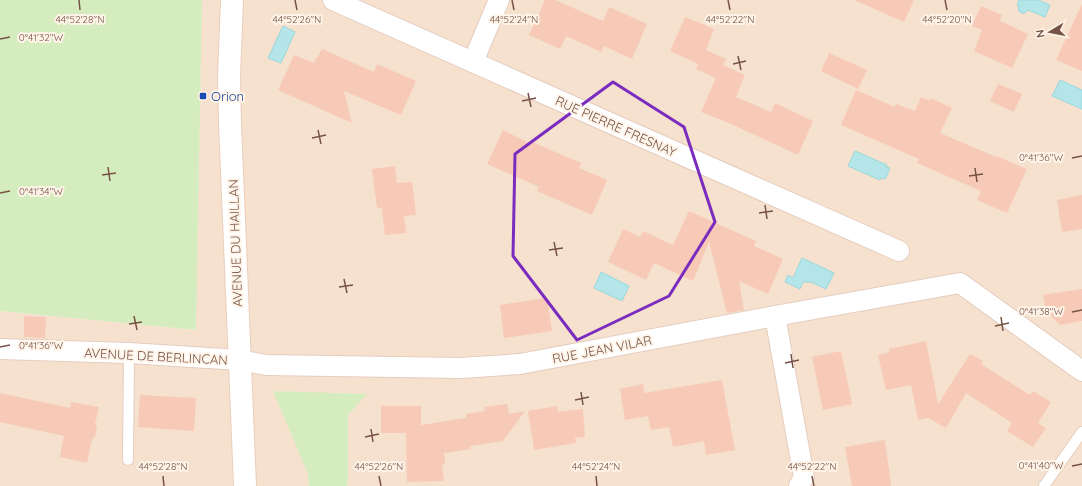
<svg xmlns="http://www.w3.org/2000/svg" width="1082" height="486" font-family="Quicksand,sans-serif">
<rect width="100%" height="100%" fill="#fef0e1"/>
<!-- residential -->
<path fill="#f6e1cf" d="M 202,0 L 1082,0 L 1082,486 L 0,486 L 0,311 L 195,330 Z"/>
<!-- green -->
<g fill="#d5edbe">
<path d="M 0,0 L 202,0 L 196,330 L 0,311 Z"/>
<path d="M 273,391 L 367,394 L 348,415 L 348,479 L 347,486 L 309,486 L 308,474 Z"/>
</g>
<!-- water -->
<g fill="#b4e6e9" stroke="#99d8dc">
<path d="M 1019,0 L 1038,0 L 1050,5 L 1045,17 L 1028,10 L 1025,13 L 1021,13 L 1019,11 L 1018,5 L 1017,5 Z"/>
<path d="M 283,26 L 295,32 L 281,63 L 268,58 Z"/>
<path d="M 1060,80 L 1082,90 L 1082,109 L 1052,96 Z"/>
<path d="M 855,151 L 887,165 L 886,167 L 890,168 L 885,179 L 881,178 L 880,180 L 848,166 Z"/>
<path d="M 802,258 L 834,273 L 826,289 L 811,282 L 803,282 L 800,289 L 785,282 L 788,275 L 793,278 Z"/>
<path d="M 601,272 L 629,286 L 622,301 L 594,288 Z"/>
</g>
<!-- building -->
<g fill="#f6cab6">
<path d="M 545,0 L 555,0 L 603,21 L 609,7 L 647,24 L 632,59 L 604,46 L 601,52 L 566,36 L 560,49 L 529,35 Z"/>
<path d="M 854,0 L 914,0 L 904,22 Z"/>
<path d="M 1082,4 L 1082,71 L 1056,60 Z"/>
<path d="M 981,6 L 1002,15 L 1000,21 L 1028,34 L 1012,68 L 974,51 L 982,30 L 972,26 Z"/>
<path d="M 685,17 L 714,29 L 706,50 L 726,59 L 723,65 L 745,75 L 736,97 L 771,112 L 775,103 L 813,121 L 798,155 L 731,124 L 701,112 L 716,78 L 696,69 L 698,64 L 670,51 Z"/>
<path d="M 322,49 L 374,72 L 377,64 L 416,81 L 401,115 L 344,91 L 352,123 L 278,90 L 294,55 L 314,63 Z"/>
<path d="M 829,53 L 867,70 L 858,89 L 821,71 Z"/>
<path d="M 998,84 L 1022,94 L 1014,112 L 990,101 Z"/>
<path d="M 856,90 L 895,107 L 896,104 L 915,111 L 921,97 L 930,101 L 931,98 L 952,108 L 940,133 L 996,157 L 996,156 L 1027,169 L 1007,213 L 977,200 L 981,191 L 917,163 L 919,159 L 841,125 Z"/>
<path d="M 503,130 L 531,144 L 532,142 L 581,163 L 579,168 L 607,180 L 592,215 L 537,191 L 539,187 L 487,164 Z"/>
<path d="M 395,166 L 397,183 L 412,182 L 416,215 L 404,216 L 406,233 L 385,235 L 382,208 L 377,208 L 372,169 Z"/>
<path d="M 1082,195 L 1082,229 L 1062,232 L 1057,200 Z"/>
<path d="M 689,211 L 756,241 L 754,246 L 783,259 L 768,294 L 739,281 L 744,310 L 727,313 L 709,242 L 693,281 L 654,263 L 646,280 L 608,262 L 623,229 L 640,237 L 643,231 L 673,245 Z"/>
<path d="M 1082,289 L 1082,321 L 1060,325 L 1046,311 L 1043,295 Z"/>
<path d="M 547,298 L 552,331 L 504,338 L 500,305 Z"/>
<path d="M 24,316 L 46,317 L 45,338 L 24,337 Z"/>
<path d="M 926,341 L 938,404 L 970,354 L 983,361 L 981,364 L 1030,395 L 1033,391 L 1051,402 L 1038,423 L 1046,428 L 1033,447 L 1007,431 L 1012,423 L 966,393 L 946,428 L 928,418 L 918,420 L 911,385 L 886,390 L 878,355 L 890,352 L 889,349 Z"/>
<path d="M 841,351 L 852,404 L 823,410 L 812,357 Z"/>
<path d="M 722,380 L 735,450 L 706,455 L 704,441 L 673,447 L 669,427 L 651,430 L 648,416 L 625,420 L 620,389 L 643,384 L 644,393 Z"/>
<path d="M 0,393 L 70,408 L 71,402 L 99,407 L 95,424 L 97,426 L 95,437 L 92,439 L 87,463 L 60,457 L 64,436 L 0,422 Z"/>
<path d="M 140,395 L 196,398 L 194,431 L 138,427 Z"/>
<path d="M 507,404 L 509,414 L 525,411 L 503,441 L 470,446 L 471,449 L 444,453 L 445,464 L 442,464 L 444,481 L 407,482 L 406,433 L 381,433 L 381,406 L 421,406 L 421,425 L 466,418 L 466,414 L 485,411 L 484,407 Z"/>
<path d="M 557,406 L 558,412 L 583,409 L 585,437 L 575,438 L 576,443 L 534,450 L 528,411 Z"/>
<path d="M 885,440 L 891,486 L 852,486 L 845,447 Z"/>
</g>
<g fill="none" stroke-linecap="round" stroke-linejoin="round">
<defs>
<g id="lane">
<path d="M 128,460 L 129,353"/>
<path d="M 1044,486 L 1082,432"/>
</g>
<g id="street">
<path d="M 333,0 L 899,251"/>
<path d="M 473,62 L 499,0"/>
<path d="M 775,316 L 804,477 L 799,486"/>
<path d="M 0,349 L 129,353 L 240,360 L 266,365 L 461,368 L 520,364 L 775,316 L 960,283 L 1082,371"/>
</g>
<path id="secondary" d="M 232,0 L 229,76 L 230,124 L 245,486"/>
</defs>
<!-- lane casing -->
<use href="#lane" stroke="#e5cdbf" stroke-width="12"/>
<!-- street casing -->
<use href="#street" stroke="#e5cdbf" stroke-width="22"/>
<!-- secondary casing -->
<use href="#secondary" stroke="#ebcdbb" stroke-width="24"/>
<!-- lane -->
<use href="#lane" stroke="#fff" stroke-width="10"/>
<!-- street -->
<use href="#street" stroke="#fff" stroke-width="20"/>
<!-- secondary -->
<use href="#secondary" stroke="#fff" stroke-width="22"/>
</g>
<!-- marked area -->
<path fill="none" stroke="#7b2cbf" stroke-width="3" stroke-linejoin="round" d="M 613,82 L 684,127 L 715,222 L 669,296 L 577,340 L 513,256 L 515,154 Z"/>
<!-- ticks -->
<path fill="none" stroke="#775346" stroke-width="1.5" d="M 79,0 L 80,10M 295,0 L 297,10M 512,0 L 514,10M 728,0 L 730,10M 945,0 L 947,10M 0,39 L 10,37M 738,56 L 741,70M 733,64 L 746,61M 528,93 L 531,107M 522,101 L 536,98M 318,130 L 321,144M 312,138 L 326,135M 1072,158 L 1082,156M 108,167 L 110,181M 975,168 L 977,182M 102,175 L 116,173M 969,176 L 983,174M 0,193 L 10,191M 765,205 L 767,219M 759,213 L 773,211M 554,242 L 557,256M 549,250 L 563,248M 344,279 L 347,293M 339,287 L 353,285M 1072,312 L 1082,310M 134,316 L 137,330M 1001,317 L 1003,331M 129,324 L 142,322M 995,326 L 1009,323M 0,347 L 10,345M 791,354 L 793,368M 785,363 L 799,360M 581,392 L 583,405M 575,400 L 589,397M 371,429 L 373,442M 365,437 L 379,434M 1072,466 L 1082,464M 163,476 L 164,486M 379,476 L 381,486M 596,476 L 597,486M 812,476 L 814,486"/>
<!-- markers -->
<rect fill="#1a4fb4" stroke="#fff4e9" stroke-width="1.5" x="199" y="92" width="8" height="8" rx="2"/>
<g text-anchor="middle" stroke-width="4" stroke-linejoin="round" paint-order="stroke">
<!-- transit labels -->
<g font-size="13" fill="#164399" stroke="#fff4e9" text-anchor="start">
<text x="211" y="101">Orion</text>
</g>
<!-- street labels -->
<g font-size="13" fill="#775346" stroke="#fff4e9">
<text transform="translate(616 126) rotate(24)" y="5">RUE PIERRE FRESNAY</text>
<text transform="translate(235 243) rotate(-92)" y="5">AVENUE DU HAILLAN</text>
<text transform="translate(602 349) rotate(-11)" y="5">RUE JEAN VILAR</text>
<text transform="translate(156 356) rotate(3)" y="5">AVENUE DE BERLINCAN</text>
</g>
</g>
<g font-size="10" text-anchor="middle" fill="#775346" stroke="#fff4e9" stroke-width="4" stroke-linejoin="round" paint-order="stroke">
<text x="80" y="23">44°52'28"N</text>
<text x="297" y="23">44°52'26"N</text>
<text x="514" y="23">44°52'24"N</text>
<text x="730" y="23">44°52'22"N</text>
<text x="947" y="23">44°52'20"N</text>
<text x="41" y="41">0°41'32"W</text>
<text x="1041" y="161">0°41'36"W</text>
<text x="41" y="195">0°41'34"W</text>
<text x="1041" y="315">0°41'38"W</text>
<text x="41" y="349">0°41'36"W</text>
<text x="1041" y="469">0°41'40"W</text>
<text x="163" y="470">44°52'28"N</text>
<text x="379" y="470">44°52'26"N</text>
<text x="596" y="470">44°52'24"N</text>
<text x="812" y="470">44°52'22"N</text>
</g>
<!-- north arrow -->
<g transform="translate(1050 32) rotate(260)" stroke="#fff4e9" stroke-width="3" paint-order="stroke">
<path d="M0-3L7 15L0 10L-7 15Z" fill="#775346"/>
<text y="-6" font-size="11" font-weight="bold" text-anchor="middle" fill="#775346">N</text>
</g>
</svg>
